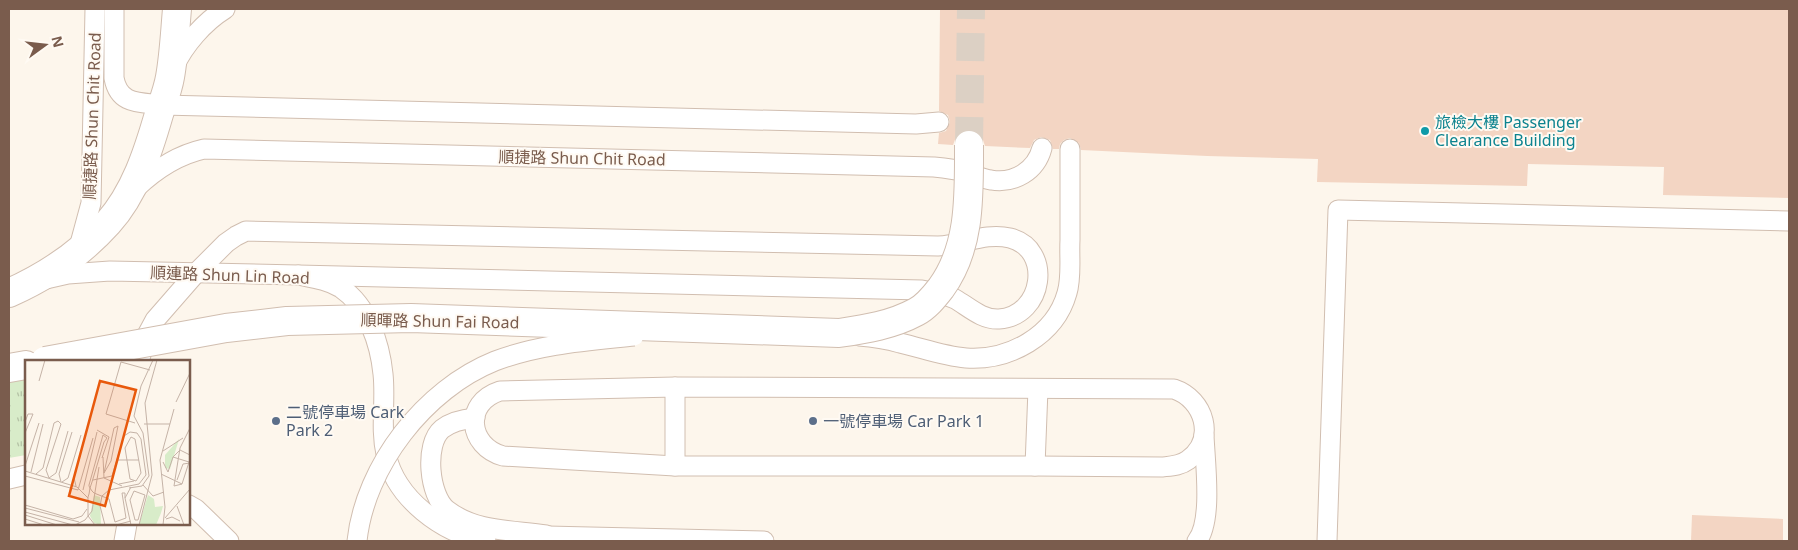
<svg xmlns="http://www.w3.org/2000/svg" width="1798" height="550" font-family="'Noto Sans','Noto Sans TC',sans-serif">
<defs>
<pattern id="grass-tufts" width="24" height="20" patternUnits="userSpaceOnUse" patternTransform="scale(1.25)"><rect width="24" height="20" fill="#d8ecc9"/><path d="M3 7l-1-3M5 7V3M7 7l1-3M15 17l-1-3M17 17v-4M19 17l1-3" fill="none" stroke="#b4c2a5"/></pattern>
</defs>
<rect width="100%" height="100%" fill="#fdf6ec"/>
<!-- grass -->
<path fill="url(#grass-tufts)" d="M 26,364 L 26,455 L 9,458 L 9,367 Z"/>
<!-- building -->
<g fill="#f3d5c3">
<path d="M 940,9 L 1789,9 L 1789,198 L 1663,195 L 1664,167 L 1528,164 L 1527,186 L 1317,182 L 1318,159 L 1207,156 L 1081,150 L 1079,143 L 1070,138 L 1064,140 L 1060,144 L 1059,149 L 1053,149 L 1050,140 L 1041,137 L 1034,140 L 1030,148 L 985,146 L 982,137 L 977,132 L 969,129 L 961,132 L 956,137 L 953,145 L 938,144 L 939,133 L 946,131 L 950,122 L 948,115 L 939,111 Z"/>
<path d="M 1692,515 L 1783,519 L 1783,541 L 1691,541 Z"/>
</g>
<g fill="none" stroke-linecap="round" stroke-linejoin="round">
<!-- tertiary-tunnel -->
<path stroke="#dcd0c4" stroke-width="28" stroke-dasharray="28 14" stroke-linecap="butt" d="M 969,145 L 971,9"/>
<defs>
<g id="service">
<path d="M 114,9 L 114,78 C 119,105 139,102 162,105 L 916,124 L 939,122"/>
<path d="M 174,67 C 184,45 204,22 225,9"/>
<path d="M 136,188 C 156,169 177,155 204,149 L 934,167 C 944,168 954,169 965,172 C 974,174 982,179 991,180 C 1014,184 1036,171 1042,148"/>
<path d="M 78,251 L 91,203 L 95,9"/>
<path d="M 46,279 L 68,274 L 110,271 L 298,275 C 313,278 328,280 341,288 C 368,306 380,344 383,374 C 386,401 380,428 386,454 C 396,499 442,533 486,541"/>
<path d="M 859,336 C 872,337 886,339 900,343 C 922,348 943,356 966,358 C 1009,361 1055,336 1067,293 C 1072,277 1069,257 1070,240 C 1070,210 1070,180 1070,149"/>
<path d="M 139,361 L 148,333 L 155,320 L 196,273 L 226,243 L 236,236 L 246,231 L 938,246 C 963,245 985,232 1010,238 C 1053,249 1044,316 999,319 C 982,320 969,307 955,299 C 944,294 933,292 922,290 L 298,275"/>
<path d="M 675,387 L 1174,389 C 1204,399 1217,439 1188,460 C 1180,466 1171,466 1162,467 L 1035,466 L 675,466 L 503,456 C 468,446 463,403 500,391 Z"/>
<path d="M 675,387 L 675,466"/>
<path d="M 475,418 C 464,419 451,422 442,429 C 424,444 429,496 447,510 C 475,532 513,530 546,535"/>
<path d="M 1035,466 L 1038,389"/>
<path d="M 9,479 L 26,475"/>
<path d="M 189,505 L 196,509 L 229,541"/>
<path d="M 124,541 L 127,524"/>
<path d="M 530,541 L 547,536 L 764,541"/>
<path d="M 1197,541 C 1213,521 1205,462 1204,435"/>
<path d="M 1327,541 L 1338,210 L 1789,221"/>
</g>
<g id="tertiary">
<path d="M 9,293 C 45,277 81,253 108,223 C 135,193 148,152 159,114 C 163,102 168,89 170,77 C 174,55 175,31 177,9"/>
<path d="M 9,368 L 26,365"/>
</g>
</defs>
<!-- service casing -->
<use href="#service" stroke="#d1beb0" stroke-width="21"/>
<!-- tertiary casing -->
<use href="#tertiary" stroke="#d1beb0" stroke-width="30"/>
<!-- service -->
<use href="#service" stroke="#fff" stroke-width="19"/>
<!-- tertiary -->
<use href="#tertiary" stroke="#fff" stroke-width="28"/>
<defs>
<path id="service-bridge" d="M 357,541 C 365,466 425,389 495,361 C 540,344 587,341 634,336"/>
<path id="tertiary-bridge" d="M 45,361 L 226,328 L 287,321 L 411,318 L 839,333 C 866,329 892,325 916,312 C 926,307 934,297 941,288 C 971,247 969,195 969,145"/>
</defs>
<!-- service-bridge casing -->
<use href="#service-bridge" stroke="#d1beb0" stroke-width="21" stroke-linecap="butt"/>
<!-- tertiary-bridge casing -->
<use href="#tertiary-bridge" stroke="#d1beb0" stroke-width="30" stroke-linecap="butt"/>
<!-- service-bridge -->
<use href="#service-bridge" stroke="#fff" stroke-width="19"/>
<!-- tertiary-bridge -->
<use href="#tertiary-bridge" stroke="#fff" stroke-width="28"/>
</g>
<!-- markers -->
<circle fill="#0f9aa8" stroke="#fffaf3" stroke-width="2" cx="1425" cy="131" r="5"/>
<g fill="#5c6f8a" stroke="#fffaf3" stroke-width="2">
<circle cx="276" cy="421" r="5"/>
<circle cx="813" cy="421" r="5"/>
</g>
<g text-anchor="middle" stroke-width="4" stroke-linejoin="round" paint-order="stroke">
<!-- street labels -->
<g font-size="16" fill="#7a5c4d" stroke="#fffaf3">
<text transform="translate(92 116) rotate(-88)" y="6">順捷路 Shun Chit Road</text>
<text transform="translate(582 158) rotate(1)" y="6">順捷路 Shun Chit Road</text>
<text transform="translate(230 275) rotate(2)" y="6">順連路 Shun Lin Road</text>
<text transform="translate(440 321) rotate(1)" y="6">順暉路 Shun Fai Road</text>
</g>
<!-- culture labels -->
<g font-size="16" fill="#0d838f" stroke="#fffaf3" text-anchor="start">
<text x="1435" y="128">旅檢大樓 Passenger<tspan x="1435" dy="18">Clearance Building</tspan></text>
</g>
<!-- service labels -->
<g font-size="16" fill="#4e5e75" stroke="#fffaf3" text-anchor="start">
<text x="286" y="418">二號停車場 Cark<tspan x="286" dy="18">Park 2</tspan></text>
<text x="823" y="427">一號停車場 Car Park 1</text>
</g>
</g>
<!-- overview -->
<g transform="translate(25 360)">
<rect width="165" height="165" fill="#fdf6ec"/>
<path d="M 154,79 L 145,109 L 140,108 L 140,95 ZM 69,135 L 75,137 L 76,165 L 69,163 L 65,156 ZM 123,135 L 129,139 L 130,147 L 138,146 L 136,153 L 131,165 L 114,165 Z" fill="#d8ecc9"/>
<path fill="none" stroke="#c5b3a7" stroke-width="1" d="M 14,21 L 20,0M 151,42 L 165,13M 0,62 L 3,54 L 8,54 L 0,73M 110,63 L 81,54 L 96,2 L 125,10M 119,64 L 145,64M 93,66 L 86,101 L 79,113 L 89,68 ZM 165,68 L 155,88 L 149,126 L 157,124 L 165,99M 72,70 L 84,77 L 77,98M 106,77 L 110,79 L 116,113 L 111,121 L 105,119 L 100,88 ZM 138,91 L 158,78M 78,97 L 79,118 L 97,126M 148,97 L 155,90 L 165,95M 91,100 L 114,100M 138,102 L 143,112 L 148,97 L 164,102M 0,106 L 14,63M 0,111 L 52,127 L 63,138M 6,112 L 18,64M 11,114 L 18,108 L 29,63 L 33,61 L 36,64 L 21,110 L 24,118M 136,114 L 157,124M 0,116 L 53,130 L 68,78M 24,118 L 31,113 L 43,71M 68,120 L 87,116 L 99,76 L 105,72 L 112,73 L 116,79 L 121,115 L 114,124 L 84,130 L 77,136 L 75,146 L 80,165M 152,120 L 158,104 L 165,103M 36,122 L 34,114 L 47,72M 37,122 L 43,118 L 56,75M 94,124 L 109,121M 118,125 L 128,136 L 139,132M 51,126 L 49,118 L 60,76M 104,128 L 117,126 L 124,116 L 118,73 L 109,56 L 116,26 L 128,0M 58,130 L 72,72M 109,131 L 120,135 L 113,160 L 110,160 L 105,140 ZM 0,145 L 48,159 L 57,156 L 62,149M 152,146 L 159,165M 0,148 L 54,162M 0,152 L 48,165M 0,155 L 32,165M 140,158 L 165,129M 0,159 L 19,165M 141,159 L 147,157 L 155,161M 50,165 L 60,160 L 67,151 L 74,107M 70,165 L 63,156 L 63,137 L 64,134 L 65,128 L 67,122 L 79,82 L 82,78 L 78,75 L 64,125 L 64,126 L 65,128 L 67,131 L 69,133 L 84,139 L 90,162 L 101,158 L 97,133 L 100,133 L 100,138M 91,165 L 106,161M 106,165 L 100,138 L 106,127M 114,165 L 127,115 L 120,43 L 132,0M 138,165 L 140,147 L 135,100 L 149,49"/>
<path fill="#e8590c" fill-opacity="0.15" stroke="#e8590c" stroke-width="2.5" d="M 75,21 L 111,30 L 80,146 L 44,136 Z"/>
<rect width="165" height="165" fill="none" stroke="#7a5c4d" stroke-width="2.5"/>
</g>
<!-- border -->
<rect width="1798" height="550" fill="none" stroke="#7a5c4d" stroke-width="20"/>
<!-- north arrow -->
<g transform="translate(45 45) rotate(75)" stroke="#fffaf3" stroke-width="4" paint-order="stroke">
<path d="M0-4L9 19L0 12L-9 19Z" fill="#7a5c4d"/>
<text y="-8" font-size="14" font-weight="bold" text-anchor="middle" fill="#7a5c4d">N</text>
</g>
</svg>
